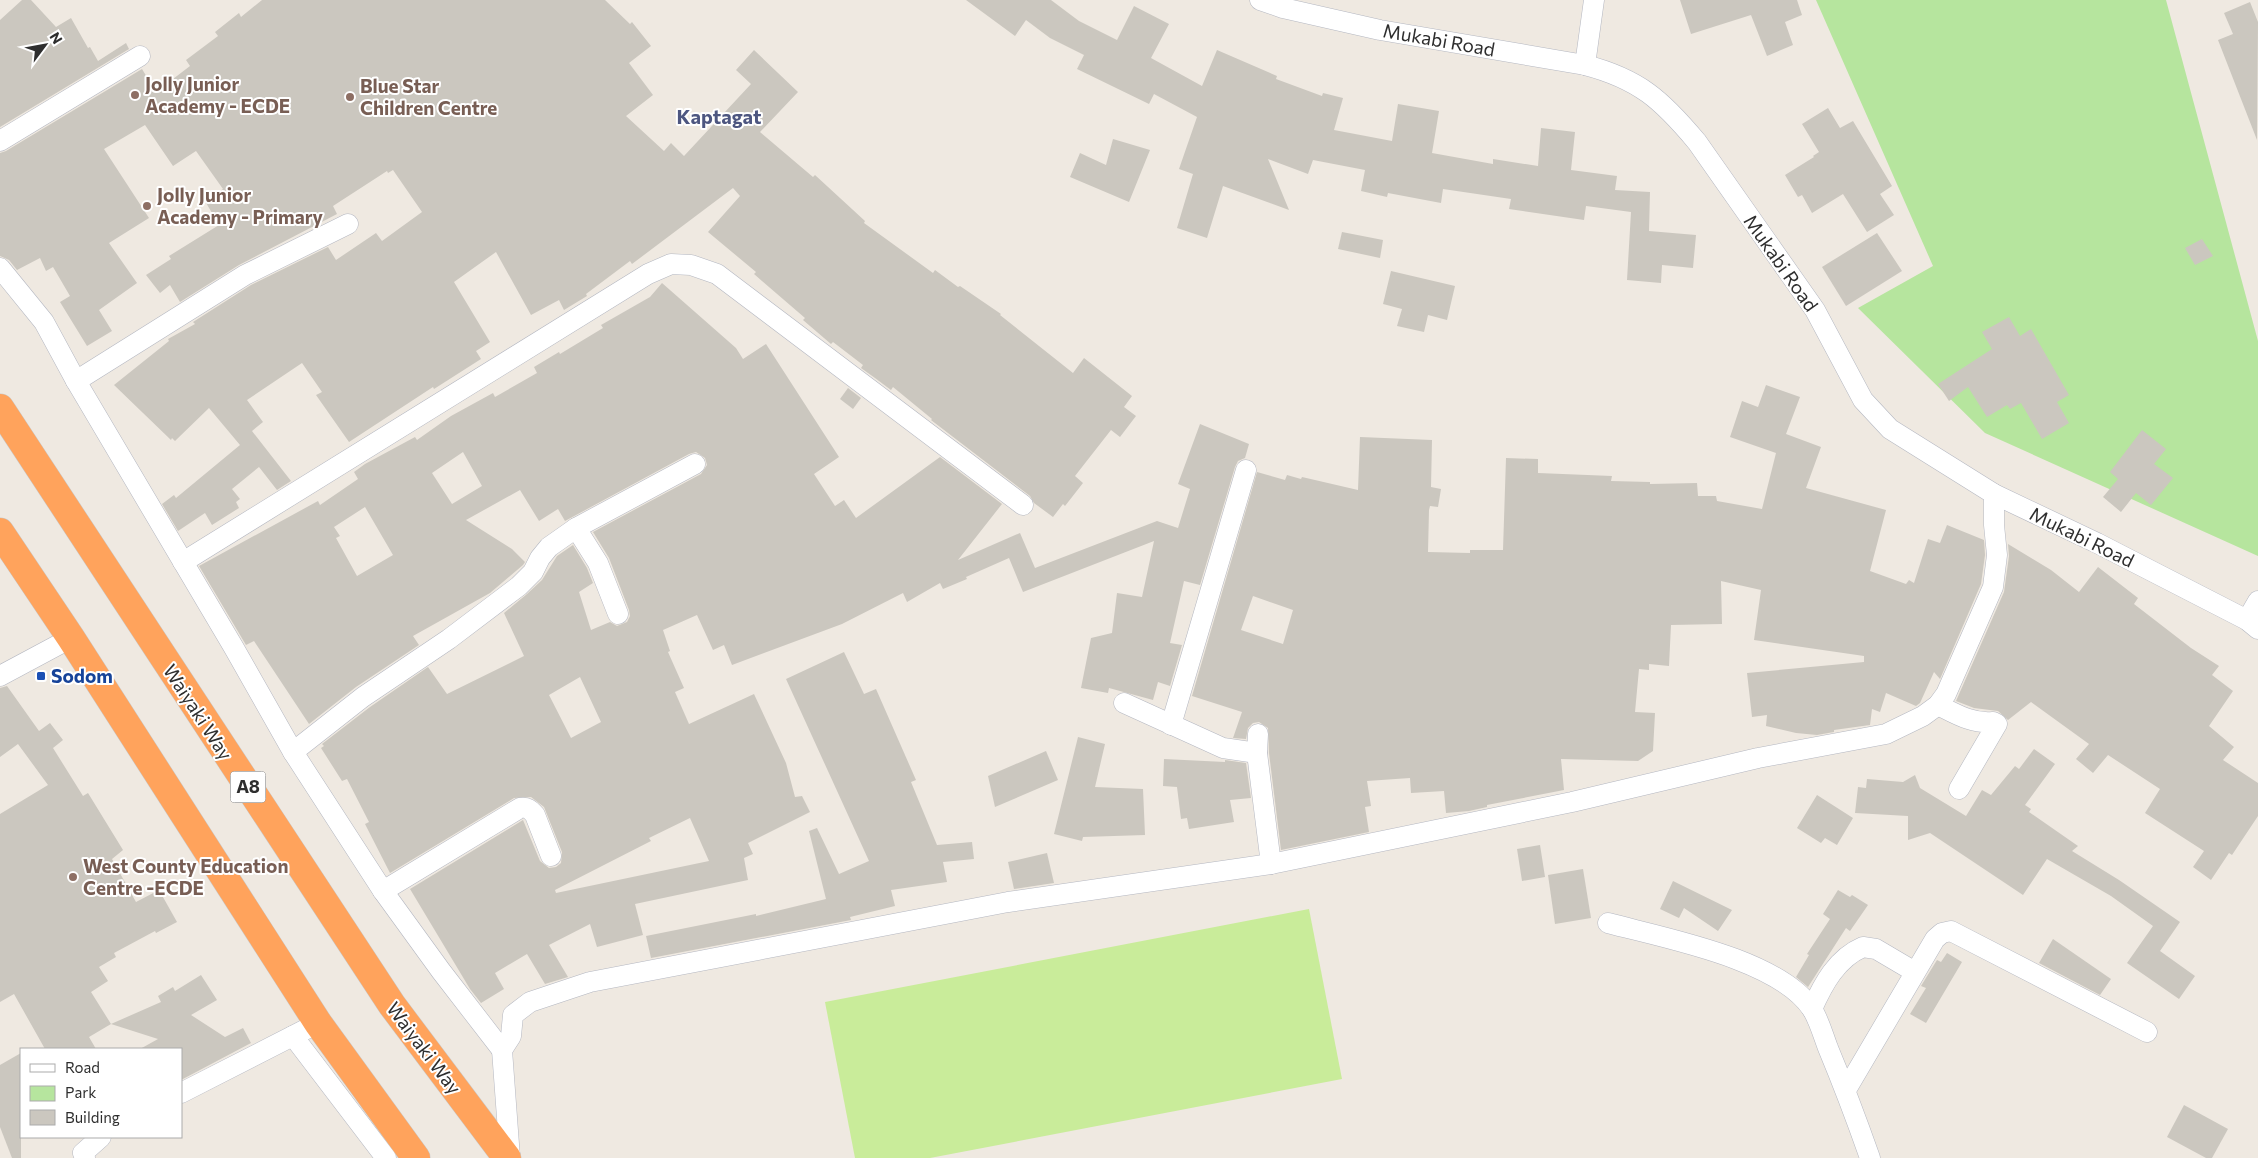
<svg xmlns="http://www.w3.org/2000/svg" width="2258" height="1158" font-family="Commissioner,sans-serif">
<rect width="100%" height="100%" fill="#efe9e1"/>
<!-- green -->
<path fill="#b6e59e" d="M 1816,0 L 2166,0 L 2258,341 L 2258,556 L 1985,433 L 1858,308 L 1933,266 Z"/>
<!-- pitch -->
<path fill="#c9ec9a" d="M 1309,909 L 1342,1079 L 930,1158 L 855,1158 L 825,1002 Z"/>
<!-- building -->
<g fill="#cbc7bf" fill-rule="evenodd">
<path d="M 22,0 L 31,0 L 56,27 L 71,18 L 88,48 L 90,47 L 98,61 L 126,43 L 129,49 L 0,127 L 0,20 Z"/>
<path d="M 262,0 L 605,0 L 630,24 L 632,22 L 651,46 L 629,63 L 653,95 L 626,116 L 664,151 L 671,143 L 684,156 L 751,84 L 736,70 L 754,50 L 798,92 L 760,132 L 813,177 L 815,175 L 865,221 L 864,223 L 933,273 L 935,270 L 958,287 L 960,286 L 1001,314 L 1000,315 L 1073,373 L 1084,358 L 1132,396 L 1124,407 L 1136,416 L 1120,437 L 1111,430 L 1075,476 L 1083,483 L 1065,506 L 1063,504 L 1053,517 L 1034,503 L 1030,496 L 931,420 L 932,419 L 893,387 L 891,390 L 875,378 L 861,368 L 863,365 L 833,342 L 831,344 L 803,320 L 805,318 L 754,274 L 756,272 L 708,232 L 740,196 L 733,188 L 632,264 L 630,261 L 586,294 L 587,296 L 564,310 L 559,300 L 531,315 L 496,252 L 454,282 L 490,342 L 476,351 L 481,359 L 434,389 L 433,387 L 349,442 L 316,395 L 322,392 L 302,363 L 247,400 L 263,422 L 252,431 L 291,481 L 277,490 L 259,467 L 232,489 L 240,499 L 236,502 L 239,508 L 212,525 L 205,513 L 178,531 L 162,504 L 174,495 L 176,498 L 240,445 L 209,408 L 175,441 L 172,438 L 171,440 L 114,385 L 169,341 L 168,339 L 195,324 L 193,322 L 251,285 L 328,247 L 336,260 L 376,233 L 382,241 L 422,212 L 393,170 L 388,173 L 387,171 L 333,206 L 337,214 L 239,265 L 180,302 L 170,285 L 160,293 L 146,275 L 171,259 L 169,256 L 219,225 L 205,201 L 223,189 L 196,151 L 173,166 L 145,125 L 104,149 L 149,218 L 109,243 L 137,283 L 99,310 L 112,331 L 87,346 L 60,302 L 70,296 L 53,267 L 46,271 L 40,258 L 17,270 L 9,260 L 0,256 L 0,153 L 6,151 L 142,69 L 156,92 L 190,66 L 186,60 L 218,36 L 215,32 L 239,13 L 241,17 Z"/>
<path d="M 966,0 L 1051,0 L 1079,21 L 1117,40 L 1134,6 L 1169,24 L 1151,58 L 1202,86 L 1217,50 L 1277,76 L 1276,79 L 1322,96 L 1323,93 L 1343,98 L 1334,130 L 1392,141 L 1398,104 L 1439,111 L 1432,153 L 1493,164 L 1493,159 L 1538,166 L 1541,128 L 1575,132 L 1571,170 L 1617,176 L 1615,190 L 1650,192 L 1649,231 L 1696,235 L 1693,268 L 1662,265 L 1661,283 L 1627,280 L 1631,212 L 1586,206 L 1584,220 L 1509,209 L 1511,199 L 1443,189 L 1441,203 L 1388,193 L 1387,197 L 1361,191 L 1365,170 L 1313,160 L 1308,174 L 1268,159 L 1289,210 L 1223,186 L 1207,238 L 1177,228 L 1193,174 L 1179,169 L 1197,117 L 1154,94 L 1149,104 L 1077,69 L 1084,55 L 1050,38 L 1026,20 L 1015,36 Z"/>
<path d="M 1680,0 L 1797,0 L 1802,15 L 1785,22 L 1793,45 L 1767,56 L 1751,15 L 1691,34 Z"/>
<path d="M 2250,2 L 2258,22 L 2257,140 L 2218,40 L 2233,34 L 2224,13 Z"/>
<path d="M 1828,108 L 1840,128 L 1853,121 L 1892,186 L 1880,194 L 1894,215 L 1867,232 L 1843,194 L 1812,213 L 1802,195 L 1798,197 L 1785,175 L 1814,157 L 1813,156 L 1819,152 L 1802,124 Z"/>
<path d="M 1113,139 L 1150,150 L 1129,202 L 1070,177 L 1080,153 L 1106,165 Z"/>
<path d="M 1342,232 L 1383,240 L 1380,258 L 1338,249 Z"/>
<path d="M 1877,233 L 1902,271 L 1846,306 L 1822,267 Z"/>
<path d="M 2202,239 L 2213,256 L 2195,265 L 2185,248 Z"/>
<path d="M 1391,271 L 1455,286 L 1447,320 L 1428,315 L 1424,332 L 1397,326 L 1402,309 L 1383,304 Z"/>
<path d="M 662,283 L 736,348 L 743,359 L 766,344 L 839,457 L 814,474 L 835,506 L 844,500 L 856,518 L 940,457 L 1002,504 L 958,560 L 1020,533 L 1035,568 L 1157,521 L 1178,528 L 1190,489 L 1178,484 L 1200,424 L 1249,444 L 1245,458 L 1238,461 L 1235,467 L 1200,585 L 1184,581 L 1170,643 L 1182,645 L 1170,686 L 1158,682 L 1153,700 L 1109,688 L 1108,693 L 1081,688 L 1091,638 L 1112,633 L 1117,593 L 1142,597 L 1154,541 L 1023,592 L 1009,558 L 966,577 L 967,579 L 943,589 L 940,583 L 907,602 L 903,593 L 842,624 L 732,665 L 724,645 L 713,650 L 697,615 L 663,630 L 670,651 L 668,652 L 684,688 L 675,692 L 689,724 L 754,694 L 786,763 L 795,797 L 802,796 L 810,812 L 748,843 L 753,854 L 744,858 L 748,880 L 635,904 L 643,935 L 597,947 L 590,924 L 549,945 L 568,977 L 545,984 L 527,954 L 495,973 L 504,989 L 481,1003 L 470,989 L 410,889 L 523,820 L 540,861 L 549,868 L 556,867 L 561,863 L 562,852 L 544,807 L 531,797 L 514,798 L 390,873 L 365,824 L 369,822 L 347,779 L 342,781 L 321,748 L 324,746 L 322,744 L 370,707 L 428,667 L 447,694 L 524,656 L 504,613 L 527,594 L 542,580 L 557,556 L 573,545 L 587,568 L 593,583 L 579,592 L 591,630 L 610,622 L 617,626 L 627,622 L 630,616 L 629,610 L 609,558 L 593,532 L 701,474 L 707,465 L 705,458 L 696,452 L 689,454 L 565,521 L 558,509 L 539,521 L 520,490 L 466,520 L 512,549 L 525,562 L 523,565 L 490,593 L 413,636 L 419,645 L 356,687 L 309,724 L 254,641 L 246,645 L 199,566 L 318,501 L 320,505 L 358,479 L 354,472 L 365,464 L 415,437 L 417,440 L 451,416 L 493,393 L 495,397 L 537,373 L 534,367 L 559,352 L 560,354 L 603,328 L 601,325 L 650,297 ZM 463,452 L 482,486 L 452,504 L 432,473 ZM 365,507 L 393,555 L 357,576 L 336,538 L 340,536 L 334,527 ZM 580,677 L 601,722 L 571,738 L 549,695 ZM 690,818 L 709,861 L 556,893 L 555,890 L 651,841 L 649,838 Z"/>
<path d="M 2009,317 L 2020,336 L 2031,329 L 2069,395 L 2057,402 L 2069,423 L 2042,439 L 2021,403 L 2010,409 L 2007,405 L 1987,417 L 1968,387 L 1949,401 L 1938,384 L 1992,349 L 1982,332 Z"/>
<path d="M 1766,385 L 1800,397 L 1786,434 L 1821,447 L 1806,488 L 1886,510 L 1870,571 L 1906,584 L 1909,580 L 1914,583 L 1928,539 L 1940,543 L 1947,525 L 1984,540 L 1985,555 L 1981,584 L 1940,679 L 1934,672 L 1920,703 L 1916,706 L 1886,693 L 1880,712 L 1872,709 L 1870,725 L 1834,730 L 1834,732 L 1817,735 L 1796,733 L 1766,726 L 1767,715 L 1752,717 L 1747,673 L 1864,662 L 1864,656 L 1754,640 L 1761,590 L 1721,581 L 1722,624 L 1671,625 L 1669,666 L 1649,664 L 1649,670 L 1639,669 L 1635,712 L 1655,713 L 1653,751 L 1638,761 L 1561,759 L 1564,790 L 1487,805 L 1487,807 L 1469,811 L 1446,813 L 1444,791 L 1411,793 L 1410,778 L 1367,781 L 1371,806 L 1365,807 L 1369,832 L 1281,850 L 1269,753 L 1268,728 L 1259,722 L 1253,723 L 1248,728 L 1246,739 L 1233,738 L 1242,712 L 1192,696 L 1257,472 L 1285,480 L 1287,475 L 1301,479 L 1302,477 L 1358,490 L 1360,437 L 1432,440 L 1431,487 L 1441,489 L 1438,507 L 1430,506 L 1429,510 L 1428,552 L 1470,553 L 1470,550 L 1503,550 L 1506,458 L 1538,459 L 1538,473 L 1612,476 L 1611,481 L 1650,482 L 1650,484 L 1697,483 L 1698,496 L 1716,496 L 1717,501 L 1762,509 L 1776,453 L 1730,437 L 1742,401 L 1758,407 ZM 1253,596 L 1293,610 L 1283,644 L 1241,630 Z"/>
<path d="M 848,388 L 861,398 L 853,409 L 840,399 Z"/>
<path d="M 2142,430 L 2166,449 L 2154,464 L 2173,478 L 2151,505 L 2136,493 L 2121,512 L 2103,497 L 2118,479 L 2110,472 Z"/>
<path d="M 2008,544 L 2051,570 L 2079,592 L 2098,567 L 2138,598 L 2134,604 L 2191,648 L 2219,666 L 2212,675 L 2233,691 L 2209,726 L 2234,747 L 2223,760 L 2258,783 L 2258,816 L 2232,855 L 2229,853 L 2211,880 L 2193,867 L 2204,851 L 2145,813 L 2160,789 L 2108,755 L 2093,773 L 2076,759 L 2089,744 L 2031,702 L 2008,720 L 1998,711 L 1974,708 L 1956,701 L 2004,592 L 2009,556 Z"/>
<path d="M 844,652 L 864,694 L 876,689 L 916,780 L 911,782 L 937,845 L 972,842 L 974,859 L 943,862 L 947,882 L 891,890 L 895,906 L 850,917 L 851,920 L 651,958 L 646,936 L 756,914 L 756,916 L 826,899 L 809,831 L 817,828 L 839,874 L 869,861 L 786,679 Z"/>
<path d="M 7,686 L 39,731 L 50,723 L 63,740 L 53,748 L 83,796 L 88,793 L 123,850 L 112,859 L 136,902 L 159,890 L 177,922 L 156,933 L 155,931 L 114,953 L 116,957 L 99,967 L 108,981 L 91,992 L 111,1024 L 89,1037 L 96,1049 L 45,1049 L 14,994 L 0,1002 L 0,814 L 48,785 L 18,744 L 0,757 L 0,688 Z"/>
<path d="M 1078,737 L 1105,744 L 1095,787 L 1143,789 L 1145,835 L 1083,837 L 1082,841 L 1054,834 Z"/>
<path d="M 2034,749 L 2055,764 L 2025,805 L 2031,809 L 2029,812 L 2078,846 L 2072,851 L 2119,880 L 2180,922 L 2160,951 L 2195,976 L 2179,999 L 2127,963 L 2153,926 L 2111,896 L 2047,859 L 2023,895 L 1930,833 L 1908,840 L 1908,816 L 1855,813 L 1858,787 L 1866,788 L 1867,779 L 1903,782 L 1915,775 L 1920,788 L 1966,816 L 1982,790 L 1991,795 L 2015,766 L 2019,769 Z"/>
<path d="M 1046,751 L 1058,780 L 995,807 L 988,776 Z"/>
<path d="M 1164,759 L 1225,762 L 1225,760 L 1246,763 L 1251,798 L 1230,800 L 1234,822 L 1189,829 L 1187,818 L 1181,819 L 1177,787 L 1163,786 Z"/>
<path d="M 1817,795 L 1853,818 L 1837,845 L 1825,838 L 1821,843 L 1797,828 Z"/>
<path d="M 1540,845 L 1545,877 L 1522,881 L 1517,849 Z"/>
<path d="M 1047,853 L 1054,883 L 1014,889 L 1008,862 Z"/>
<path d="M 1583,869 L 1591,918 L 1555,924 L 1548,875 Z"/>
<path d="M 1673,881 L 1732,910 L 1718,931 L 1684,908 L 1679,918 L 1660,909 Z"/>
<path d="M 1838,890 L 1850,897 L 1852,895 L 1868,905 L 1850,931 L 1846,928 L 1808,987 L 1796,977 L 1809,955 L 1807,954 L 1830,919 L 1823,914 Z"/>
<path d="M 2053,939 L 2111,979 L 2100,995 L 2039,963 Z"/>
<path d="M 1947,953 L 1962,962 L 1926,1023 L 1910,1014 L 1926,988 L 1921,986 L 1937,960 L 1941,962 Z"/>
<path d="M 201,975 L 217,1000 L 191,1015 L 225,1037 L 243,1028 L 251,1043 L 181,1080 L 181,1049 L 140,1049 L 158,1039 L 111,1024 L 161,1002 L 158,996 L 173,987 L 175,991 Z"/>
<path d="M 21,1053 L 21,1158 L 12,1158 L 0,1127 L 0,1065 Z"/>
<path d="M 2184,1105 L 2228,1129 L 2212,1158 L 2206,1158 L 2167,1137 Z"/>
</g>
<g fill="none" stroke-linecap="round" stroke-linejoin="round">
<defs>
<g id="street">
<path d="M 1260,0 L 1283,8 L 1380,30 L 1585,65 C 1639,79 1662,100 1697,142 L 1815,310 L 1863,400 L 1890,429 L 1994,494 L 2097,543 L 2247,620 L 2258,629"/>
<path d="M 1585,65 L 1594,0"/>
<path d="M 0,141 L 140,56"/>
<path d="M 0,268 L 44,322 L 76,381 L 234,648 L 293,752 L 383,891 L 441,971 L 502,1050"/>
<path d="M 76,381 L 245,275 L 348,224"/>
<path d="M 576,528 L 695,464"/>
<path d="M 183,562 L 648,274 L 671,264 L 691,265 L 717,274 L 1023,505"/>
<path d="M 2247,620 L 2258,601"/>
<path d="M 0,676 L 71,638"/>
<path d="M 1124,703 L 1223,748 L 1257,753"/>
<path d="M 1938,705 C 1956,714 1972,724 1993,722 L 1997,724 L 1959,789"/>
<path d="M 1171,725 L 1246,470"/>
<path d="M 1258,734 L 1257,753 L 1271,864"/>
<path d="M 293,752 L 363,697 L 449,639 L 519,586 L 533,572 L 540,558 L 549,547 L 576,528 L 598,563 L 618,614"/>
<path d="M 383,891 L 520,808 C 527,807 530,809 535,815 L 551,856"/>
<path d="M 1608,923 C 1664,938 1779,959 1812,1009 C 1819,1020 1823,1035 1828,1048 C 1843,1084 1857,1121 1870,1158"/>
<path d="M 1812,1009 C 1823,984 1837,958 1863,947 L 1876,949 L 1915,972"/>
<path d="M 293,1036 L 386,1158"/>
<path d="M 1846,1090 L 1935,939 L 1942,933 L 1951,931 L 2147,1032"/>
<path d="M 181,1093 L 318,1023"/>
<path d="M 85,1158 L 83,1153 L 101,1137"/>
<path d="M 510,1158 L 502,1050 L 511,1036 L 513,1015 L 530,1002 L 590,982 L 1008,902 L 1271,864 L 1572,802 L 1758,758 L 1886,734 L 1923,716 L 1938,705 L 1946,694 L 1993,587 L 1997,555 L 1994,525 L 1994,494"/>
</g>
<g id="highway">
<path d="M 0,408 L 392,1005 L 507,1158"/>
<path d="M 0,532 L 71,638 L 318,1023 L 416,1158"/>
</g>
</defs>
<!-- street casing -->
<use href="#street" stroke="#b4b7c1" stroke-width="21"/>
<!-- highway casing -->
<use href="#highway" stroke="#c9c9c9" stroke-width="29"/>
<!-- street -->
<use href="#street" stroke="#fff" stroke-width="20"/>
<!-- highway -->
<use href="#highway" stroke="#ffa35c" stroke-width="28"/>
</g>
<!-- markers -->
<g fill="#8d6e63" stroke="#fff" stroke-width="2">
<circle cx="135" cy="95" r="5"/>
<circle cx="350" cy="97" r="5"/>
<circle cx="147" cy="206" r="5"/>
<circle cx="73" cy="877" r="5"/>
</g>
<rect fill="#1a4fb4" stroke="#fff" stroke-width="2" x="36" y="671" width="10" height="10" rx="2.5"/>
<g text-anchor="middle" stroke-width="4" stroke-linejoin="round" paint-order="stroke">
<!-- shield labels -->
<rect fill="#fff" stroke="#6d6d6d" stroke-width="1" x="230.5" y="771.5" width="35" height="31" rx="4"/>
<g font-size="18" font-weight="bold" fill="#2e2e2e">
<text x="248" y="793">A8</text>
</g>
<!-- street labels -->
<g font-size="19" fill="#2e2e2e" stroke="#fff">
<text transform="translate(1439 40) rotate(10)" y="7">Mukabi Road</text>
<text transform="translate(1781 263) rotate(55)" y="7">Mukabi Road</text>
<text transform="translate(2082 537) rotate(26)" y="7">Mukabi Road</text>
<text transform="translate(198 712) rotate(57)" y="7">Waiyaki Way</text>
<text transform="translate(424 1048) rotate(53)" y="7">Waiyaki Way</text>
</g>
<!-- education labels -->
<g font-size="19" font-weight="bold" fill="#785e54" stroke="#fff" text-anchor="start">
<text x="145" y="91">Jolly Junior<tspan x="145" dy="22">Academy - ECDE</tspan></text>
<text x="360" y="93">Blue Star<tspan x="360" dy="22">Children Centre</tspan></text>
<text x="157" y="202">Jolly Junior<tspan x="157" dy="22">Academy - Primary</tspan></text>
<text x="83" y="873">West County Education<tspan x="83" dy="22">Centre -ECDE</tspan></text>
</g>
<!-- transit labels -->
<g font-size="19" font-weight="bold" fill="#164399" stroke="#fff" text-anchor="start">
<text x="51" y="683">Sodom</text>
</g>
<!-- neighbourhood labels -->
<g font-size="20" font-weight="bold" fill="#4d5680" stroke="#fff">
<text x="719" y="124">Kaptagat</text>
</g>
</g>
<!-- legend -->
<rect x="20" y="1048" width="162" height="90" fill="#ffffff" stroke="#ababab"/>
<rect x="30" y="1064" width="25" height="8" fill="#ffffff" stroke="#ababab"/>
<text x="65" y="1073" font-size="15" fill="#2e2e2e">Road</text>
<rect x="30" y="1086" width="25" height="15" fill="#b6e59e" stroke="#ababab"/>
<text x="65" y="1098" font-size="15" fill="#2e2e2e">Park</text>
<rect x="30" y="1110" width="25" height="15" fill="#cbc7bf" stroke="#ababab"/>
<text x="65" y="1123" font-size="15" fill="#2e2e2e">Building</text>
<!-- north arrow -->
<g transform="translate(45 45) rotate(58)" stroke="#ffffff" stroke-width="4" paint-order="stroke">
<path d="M0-4L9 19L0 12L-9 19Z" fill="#2e2e2e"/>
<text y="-8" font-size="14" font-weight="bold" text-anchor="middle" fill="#2e2e2e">N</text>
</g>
</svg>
